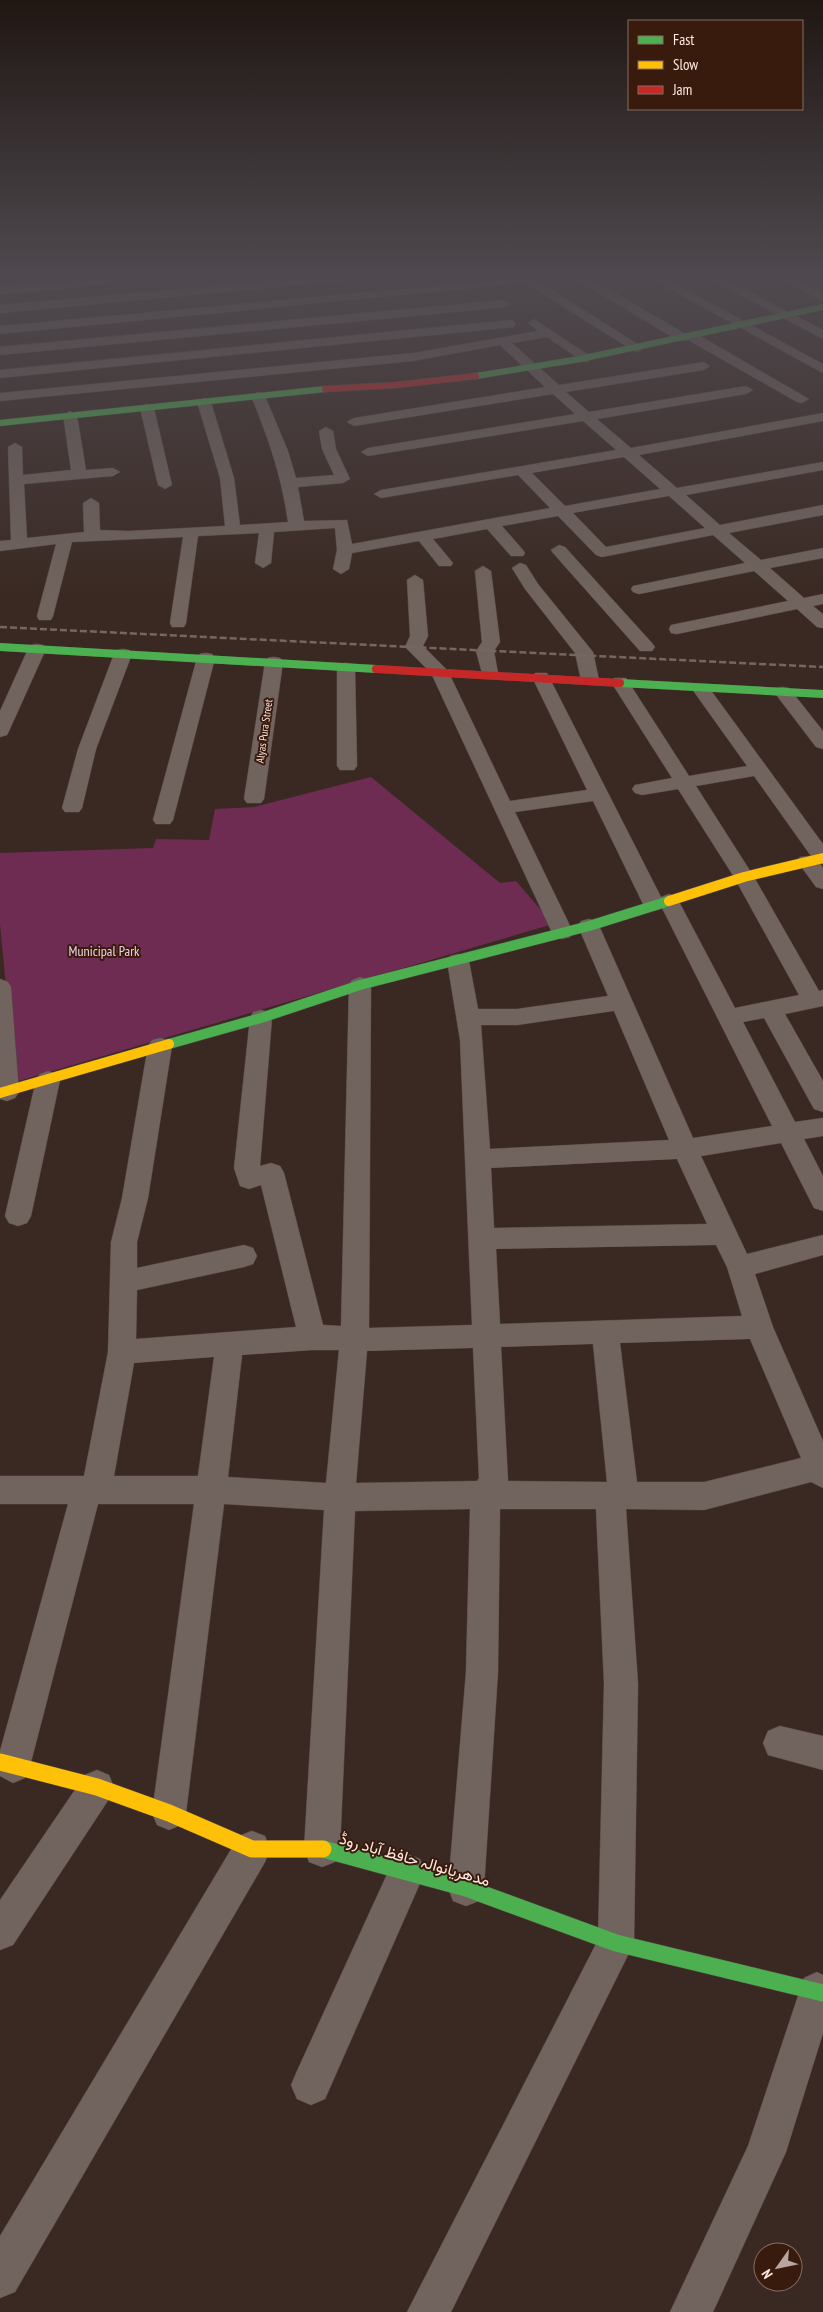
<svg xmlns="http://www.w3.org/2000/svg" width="823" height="2312" font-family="'PT Sans Narrow',Vazirmatn,sans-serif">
<rect width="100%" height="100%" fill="#3a2922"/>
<!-- green -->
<path fill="#6e2c53" d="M 371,777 L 500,883 L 516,881 L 553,924 L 15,1082 L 0,924 L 0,853 L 153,848 L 156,839 L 209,840 L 215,809 L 254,807 Z"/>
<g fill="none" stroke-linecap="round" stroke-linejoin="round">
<defs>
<g id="street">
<path d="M 336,275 L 382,275 L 376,278 L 0,313 L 0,305 Z"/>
<path d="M 514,275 L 528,275 L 644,348 L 638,352 L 634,351 L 525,283 L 0,334 L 0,326 L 478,282 L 516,278 Z"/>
<path d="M 569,275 L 584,275 L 686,334 L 695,333 L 809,399 L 802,403 L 797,402 L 688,340 L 679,341 Z"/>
<path d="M 644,275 L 659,275 L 823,364 L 823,373 Z"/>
<path d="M 703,275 L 718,275 L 823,330 L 823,339 Z"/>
<path d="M 773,275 L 788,275 L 823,292 L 823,301 Z"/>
<path d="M 107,278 L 113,282 L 111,284 L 0,295 L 0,287 Z"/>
<path d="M 504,300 L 510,304 L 508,307 L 0,355 L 0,347 Z"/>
<path d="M 534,319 L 593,358 L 587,362 L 582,361 L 547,337 L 512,343 L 559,385 L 704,362 L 710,366 L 704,370 L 566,392 L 589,412 L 746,386 L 753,390 L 746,394 L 597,419 L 631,448 L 823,413 L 823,421 L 639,455 L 677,488 L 823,462 L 823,470 L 686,495 L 720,525 L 823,505 L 823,515 L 729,533 L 761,560 L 823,548 L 823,558 L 770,568 L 804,598 L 823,594 L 823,604 L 813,606 L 823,614 L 823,628 L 817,627 L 797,609 L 677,634 L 671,633 L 669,629 L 671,625 L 788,601 L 754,571 L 639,594 L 633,592 L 631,589 L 633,586 L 745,563 L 713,535 L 602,557 L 596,555 L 558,516 L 502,526 L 523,550 L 525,553 L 523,556 L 511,556 L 487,529 L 433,539 L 453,563 L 451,566 L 439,566 L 419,541 L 352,553 L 349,569 L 341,574 L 333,569 L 337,550 L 335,528 L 274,532 L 271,563 L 263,568 L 255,563 L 259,533 L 198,536 L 186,623 L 184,627 L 172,627 L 170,623 L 183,537 L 72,542 L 53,616 L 51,620 L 39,620 L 37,616 L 56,544 L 0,551 L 0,541 L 11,540 L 8,447 L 15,443 L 22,447 L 23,475 L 71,470 L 63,415 L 70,411 L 77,415 L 86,470 L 113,468 L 120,472 L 113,476 L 24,484 L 27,538 L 84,532 L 83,503 L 91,498 L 99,503 L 100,530 L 129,531 L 225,526 L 220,478 L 197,402 L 204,398 L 211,402 L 234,478 L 240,525 L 288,522 C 281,474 269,440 251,396 L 258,392 L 265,396 L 288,451 L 296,478 L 334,475 L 322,449 L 319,431 L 326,427 L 333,431 L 336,449 L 350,479 L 343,483 L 298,487 L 304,521 L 347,520 L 352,544 L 550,508 L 518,475 L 381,498 L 374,494 L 381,490 L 616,450 L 583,421 L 368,456 L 361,452 L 368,448 L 575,414 L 553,394 L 354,426 L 347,422 L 354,418 L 545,387 L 500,345 L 413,361 L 0,401 L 0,393 L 413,353 L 538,331 L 528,323 ZM 624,457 L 660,489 L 565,506 L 532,473 ZM 669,496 L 705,528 L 606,547 L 573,513 Z"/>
<path d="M 510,320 L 514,321 L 516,324 L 514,327 L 0,378 L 0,370 Z"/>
<path d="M 147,404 L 154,408 L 172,485 L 165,489 L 158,485 L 140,408 Z"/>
<path d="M 559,545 L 565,547 L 652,643 L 655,647 L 652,651 L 640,651 L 553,553 L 551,550 Z"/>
<path d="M 520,563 L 526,565 L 538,584 L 593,652 L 599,680 L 596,684 L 584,684 L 581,680 L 575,653 L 525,589 L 512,568 Z"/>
<path d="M 483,566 L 491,571 L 500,642 L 494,651 L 498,673 L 495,677 L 483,677 L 476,651 L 482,642 L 475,571 Z"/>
<path d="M 415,575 L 423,580 L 428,636 L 423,646 L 448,671 L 510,801 L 587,790 L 532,677 L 535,673 L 547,673 L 661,897 L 669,894 L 676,896 L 735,1008 L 799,995 L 734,877 L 678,789 L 642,795 L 635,793 L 632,789 L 635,785 L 672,778 L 611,682 L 614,678 L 626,678 L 689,776 L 747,766 L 692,689 L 695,685 L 707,685 L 823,844 L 823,864 L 820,863 L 823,868 L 823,889 L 816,887 L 797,861 L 800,857 L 811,856 L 754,776 L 696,786 L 754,877 L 819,991 L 823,990 L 823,1006 L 785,1014 L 823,1081 L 823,1112 L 814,1109 L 764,1018 L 743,1022 L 795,1122 L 823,1118 L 823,1136 L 804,1139 L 823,1176 L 823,1211 L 814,1208 L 781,1143 L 701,1156 L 747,1254 L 823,1235 L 823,1255 L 755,1274 L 773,1327 L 823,1441 L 823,1488 L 811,1482 L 704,1510 L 626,1509 L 638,1684 L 634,1943 L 451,2312 L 407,2312 L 598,1940 L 604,1684 L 596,1509 L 500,1509 L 498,1672 L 484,1888 L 479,1901 L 466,1906 L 453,1901 L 448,1888 L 466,1672 L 470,1509 L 355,1511 L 340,1849 L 335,1862 L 322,1867 L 309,1862 L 304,1849 L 324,1510 L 224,1504 L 186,1813 L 181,1825 L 169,1830 L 157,1825 L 152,1813 L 194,1504 L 98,1504 L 30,1766 L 25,1778 L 13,1783 L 0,1776 L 0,1751 L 68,1504 L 0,1504 L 0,1476 L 84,1476 L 108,1352 L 111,1242 L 122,1198 L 148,1046 L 152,1040 L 160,1038 L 168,1040 L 172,1046 L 148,1198 L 137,1242 L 137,1268 L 244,1245 L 253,1248 L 257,1256 L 253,1264 L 244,1267 L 137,1290 L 136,1339 L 296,1327 L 261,1185 L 249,1189 L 240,1186 L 234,1168 L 250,1018 L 253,1012 L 261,1010 L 269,1012 L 272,1018 L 260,1166 L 271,1163 L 280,1166 L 284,1173 L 323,1325 L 341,1326 L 349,985 L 352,980 L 360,977 L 368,980 L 371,985 L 369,1328 L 472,1325 L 460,1040 L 447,961 L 450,956 L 458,954 L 466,956 L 469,961 L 478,1009 L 517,1009 L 608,996 L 578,926 L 581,921 L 589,919 L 597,921 L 693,1138 L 772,1126 L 662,908 L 654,911 L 647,909 L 643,904 L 593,801 L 515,812 L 573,932 L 570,937 L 562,939 L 554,937 L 431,673 L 405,647 L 410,636 L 407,580 ZM 614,1011 L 669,1140 L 490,1149 L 481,1025 L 517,1025 ZM 677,1159 L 707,1224 L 494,1228 L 491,1168 ZM 716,1245 L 727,1267 L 742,1316 L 500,1324 L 496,1249 ZM 750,1339 L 801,1458 L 704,1482 L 637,1482 L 620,1343 ZM 593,1344 L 607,1482 L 508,1481 L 501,1347 ZM 473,1348 L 479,1478 L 477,1481 L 356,1483 L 367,1351 ZM 312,1350 L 339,1350 L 326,1483 L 228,1477 L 242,1355 ZM 214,1357 L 198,1476 L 114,1476 L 134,1363 Z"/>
<path d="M 37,644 L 43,645 L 46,649 L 9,731 L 7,735 L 0,737 L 0,711 L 28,649 L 31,645 Z"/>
<path d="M 123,649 L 129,650 L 132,654 L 96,749 L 82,808 L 79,812 L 65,812 L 62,808 L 78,749 L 114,654 L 117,650 Z"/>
<path d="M 206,653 L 212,654 L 215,658 L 173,820 L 170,824 L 156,824 L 153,820 L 197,658 L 200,654 Z"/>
<path d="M 274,657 L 280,658 L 283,662 L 264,799 L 261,803 L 247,803 L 244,799 L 265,662 L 268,658 Z"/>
<path d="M 346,663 L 352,664 L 355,668 L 357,766 L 354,770 L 340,770 L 337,766 L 337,668 L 340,664 Z"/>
<path d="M 783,687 L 789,688 L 823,731 L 823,749 L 816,747 L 774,692 L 777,688 Z"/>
<path d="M 0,979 L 8,982 L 11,987 L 19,1092 L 15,1098 L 7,1101 L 0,1099 Z"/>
<path d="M 48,1071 L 56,1074 L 60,1080 L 31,1216 L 27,1223 L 18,1226 L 9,1223 L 5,1216 L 36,1080 L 40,1074 Z"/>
<path d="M 780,1726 L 823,1736 L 823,1770 L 768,1755 L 763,1743 L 768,1731 Z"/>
<path d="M 97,1770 L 109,1775 L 114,1787 L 109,1799 L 13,1945 L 0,1950 L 0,1900 L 85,1775 Z"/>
<path d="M 252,1831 L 265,1836 L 270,1849 L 265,1862 L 15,2292 L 0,2298 L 0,2236 L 239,1836 Z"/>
<path d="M 407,1854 L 420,1859 L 425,1872 L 325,2099 L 311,2105 L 297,2099 L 291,2085 L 297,2071 L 394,1859 Z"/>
<path d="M 817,1972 L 823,1975 L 823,2033 L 786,2152 L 713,2312 L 670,2312 L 748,2146 L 804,1978 Z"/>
</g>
<g id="fast-far3">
<path d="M 476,376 L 580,359 L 823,307"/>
<path d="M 0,423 L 325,389"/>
</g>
<g id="fast-far2">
<path d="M 0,647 L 376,669"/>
<path d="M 620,683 L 823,694"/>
</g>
<path id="fast-far1" d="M 169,1044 L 261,1018 L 360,985 L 589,926 L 669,901"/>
<path id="fast" d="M 323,1849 L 466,1888 L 616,1943 L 823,1993"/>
<g id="slow-far1">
<path d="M 669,901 L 744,877 L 823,858"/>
<path d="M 0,1093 L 169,1044"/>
</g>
<path id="slow" d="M 0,1762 L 97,1787 L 169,1813 L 252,1849 L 323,1849"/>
<path id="jam-far1" d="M 325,389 L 396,385 L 476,376"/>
<path id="jam" d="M 376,669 L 620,683"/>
</defs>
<!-- street casing -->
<use href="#street" stroke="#544640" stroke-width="1"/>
<!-- fast-far3 casing -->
<use href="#fast-far3" stroke="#544640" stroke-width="7"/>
<!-- fast-far2 casing -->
<use href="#fast-far2" stroke="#544640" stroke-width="8"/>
<!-- fast-far1 casing -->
<use href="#fast-far1" stroke="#544640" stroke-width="11"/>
<!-- fast casing -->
<use href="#fast" stroke="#544640" stroke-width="18"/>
<!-- slow-far1 casing -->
<use href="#slow-far1" stroke="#544640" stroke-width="11"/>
<!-- slow casing -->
<use href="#slow" stroke="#544640" stroke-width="18"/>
<!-- jam-far1 casing -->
<use href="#jam-far1" stroke="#544640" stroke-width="7"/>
<!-- jam casing -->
<use href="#jam" stroke="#544640" stroke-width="8"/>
<!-- street -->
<use href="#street" fill="#71645e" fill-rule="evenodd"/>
<!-- fast-far3 -->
<use href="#fast-far3" stroke="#4caf50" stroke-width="6"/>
<!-- fast-far2 -->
<use href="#fast-far2" stroke="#4caf50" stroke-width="8"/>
<!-- fast-far1 -->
<use href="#fast-far1" stroke="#4caf50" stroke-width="10"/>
<!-- fast -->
<use href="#fast" stroke="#4caf50" stroke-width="17"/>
<!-- slow-far1 -->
<use href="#slow-far1" stroke="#ffc107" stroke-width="10"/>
<!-- slow -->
<use href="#slow" stroke="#ffc107" stroke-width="17"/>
<!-- jam-far1 -->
<use href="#jam-far1" stroke="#c62828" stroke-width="6"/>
<!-- jam -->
<use href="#jam" stroke="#c62828" stroke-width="8"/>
<!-- rail -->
<path stroke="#756661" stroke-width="2.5" stroke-dasharray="7 3" stroke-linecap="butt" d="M 0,627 L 823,667"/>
</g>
<!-- sky -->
<linearGradient id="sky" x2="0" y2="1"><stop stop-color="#201713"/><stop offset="0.46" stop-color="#4f494f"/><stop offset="1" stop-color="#4f494f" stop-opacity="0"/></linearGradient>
<rect width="823" height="599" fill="url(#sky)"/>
<g text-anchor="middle" stroke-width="4" stroke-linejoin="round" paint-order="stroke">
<!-- far-street labels -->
<g font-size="11" fill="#fee9e0" stroke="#391b0e">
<text transform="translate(264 731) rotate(-82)" y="4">Alyas Pura Street</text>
</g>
<!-- park labels -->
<g font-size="14" fill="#eed3e1" stroke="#391b0e">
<text x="104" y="956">Municipal Park</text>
</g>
<!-- near-street labels -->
<g font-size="16" fill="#fee9e0" stroke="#391b0e">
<text transform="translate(415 1859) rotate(16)" y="6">مدھریانوالہ حافظ آباد روڈ</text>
</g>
</g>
<!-- legend -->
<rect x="628" y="20" width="175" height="90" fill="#391b0e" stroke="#886d62"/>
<rect x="638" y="36" width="25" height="8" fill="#4caf50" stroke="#886d62"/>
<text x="673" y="45" font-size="15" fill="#fee9e0">Fast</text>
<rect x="638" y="61" width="25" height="8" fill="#ffc107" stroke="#886d62"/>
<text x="673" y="70" font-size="15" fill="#fee9e0">Slow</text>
<rect x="638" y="86" width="25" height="8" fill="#c62828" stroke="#886d62"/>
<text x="673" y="95" font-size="15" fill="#fee9e0">Jam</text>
<!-- north arrow -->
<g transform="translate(778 2267) rotate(237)"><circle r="24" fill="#391b0e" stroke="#886d62"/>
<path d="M0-4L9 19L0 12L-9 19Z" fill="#b9a69e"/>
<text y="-8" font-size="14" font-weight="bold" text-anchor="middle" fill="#fee9e0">N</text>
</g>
</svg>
